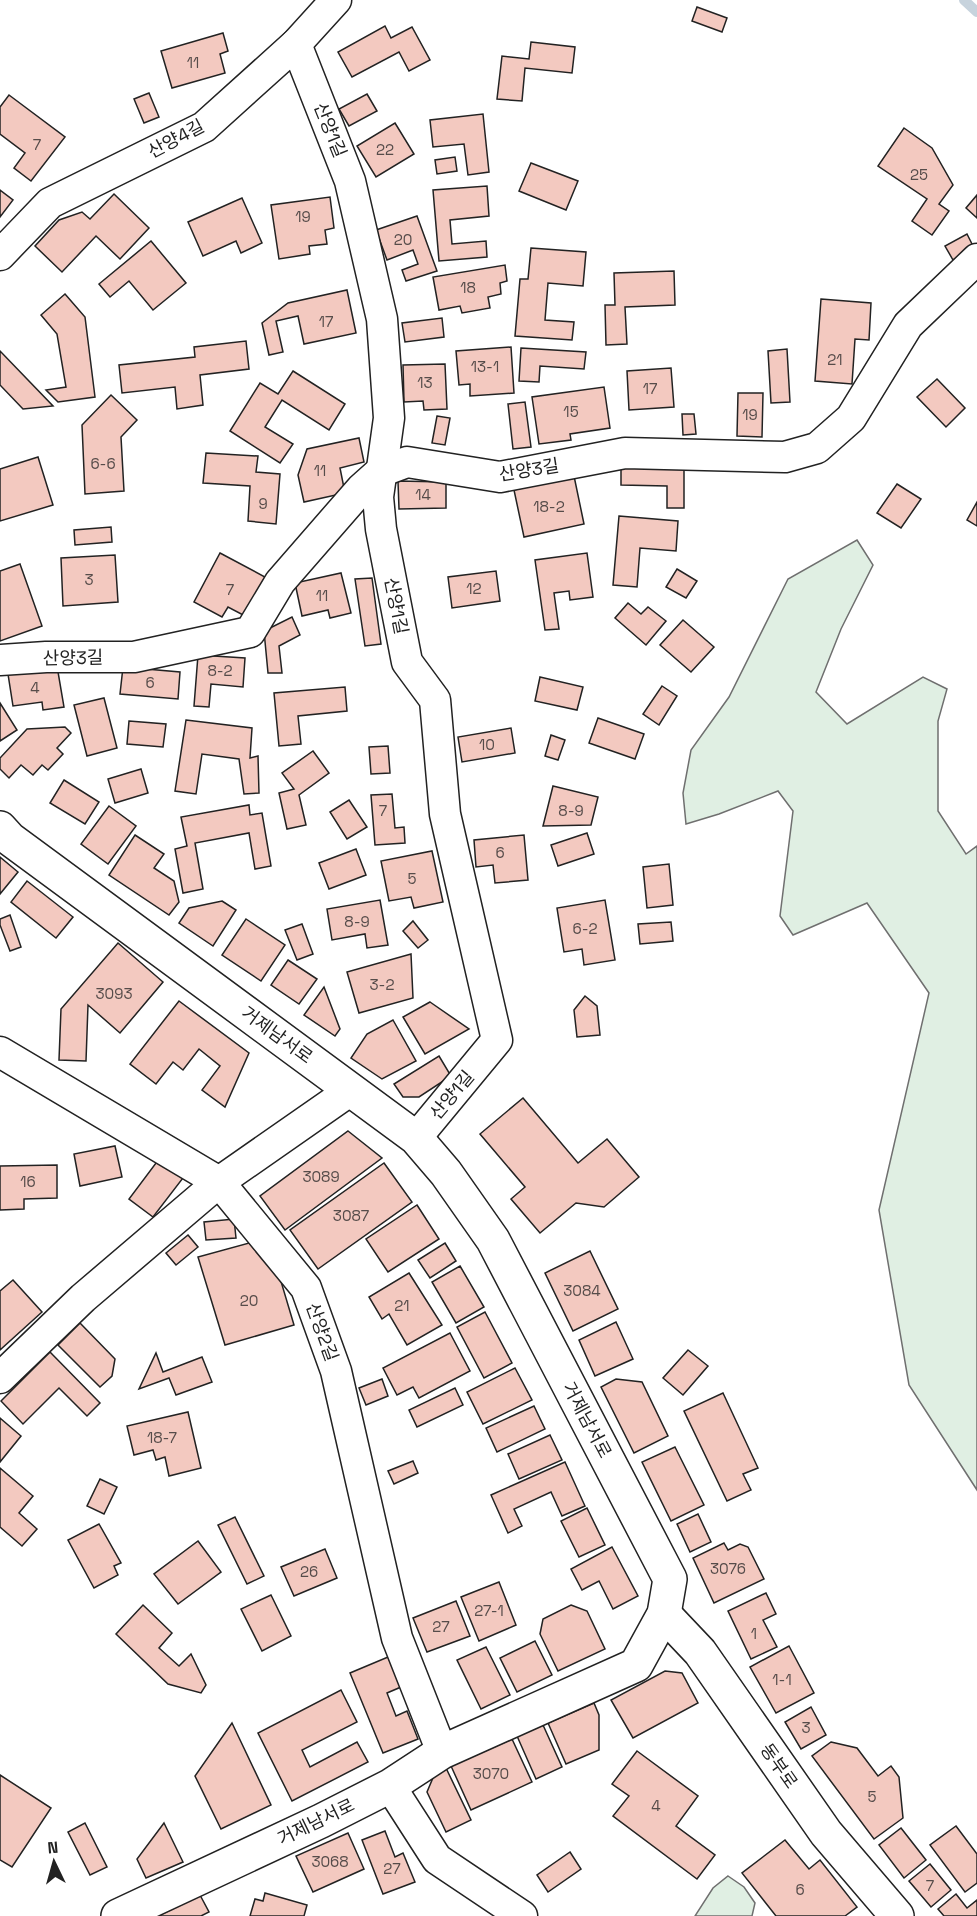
<svg xmlns="http://www.w3.org/2000/svg" width="977" height="1916" font-family="'Space Grotesk','Noto Sans KR',sans-serif">
<rect width="100%" height="100%" fill="#fff"/>
<!-- green -->
<g fill="#e0efe3" stroke="#6f6f6f" stroke-width="1.5">
<path d="M 857,540 L 873,565 L 841,629 L 816,692 L 847,724 L 923,677 L 947,689 L 938,721 L 938,811 L 966,854 L 977,846 L 977,1490 L 909,1385 L 879,1210 L 929,993 L 867,903 L 793,935 L 780,916 L 793,811 L 778,791 L 719,814 L 686,824 L 683,793 L 691,750 L 729,697 L 788,579 Z"/>
<path d="M 728,1876 L 744,1887 L 755,1903 L 752,1916 L 695,1916 L 713,1888 Z"/>
</g>
<g fill="none" stroke-linecap="round" stroke-linejoin="round">
<!-- stream -->
<path stroke="#c7d3dd" stroke-width="10" d="M 964,0 L 977,12"/>
</g>
<!-- building -->
<g fill="#f3c9c0" stroke="#222" stroke-width="1.5">
<path d="M 697,7 L 727,18 L 722,32 L 692,21 Z"/>
<path d="M 385,26 L 391,38 L 412,27 L 430,60 L 409,71 L 399,52 L 352,77 L 338,52 Z"/>
<path d="M 223,33 L 228,51 L 220,54 L 225,73 L 172,88 L 161,51 Z"/>
<path d="M 531,42 L 575,47 L 572,73 L 525,68 L 522,101 L 497,99 L 502,56 L 529,59 Z"/>
<path d="M 149,93 L 159,117 L 144,123 L 134,99 Z"/>
<path d="M 367,94 L 377,111 L 349,126 L 339,109 Z"/>
<path d="M 9,95 L 65,137 L 31,181 L 14,168 L 25,153 L 0,134 L 0,107 Z"/>
<path d="M 483,114 L 489,172 L 468,175 L 464,144 L 433,147 L 430,120 Z"/>
<path d="M 395,123 L 414,154 L 376,177 L 357,146 Z"/>
<path d="M 904,128 L 932,148 L 953,185 L 939,204 L 949,211 L 932,235 L 912,221 L 927,199 L 878,166 Z"/>
<path d="M 455,157 L 457,171 L 437,174 L 435,160 Z"/>
<path d="M 531,163 L 578,181 L 566,210 L 519,191 Z"/>
<path d="M 487,186 L 489,216 L 450,220 L 452,244 L 486,241 L 487,257 L 439,261 L 433,190 Z"/>
<path d="M 0,190 L 13,200 L 0,217 Z"/>
<path d="M 114,194 L 149,228 L 120,259 L 96,236 L 62,272 L 35,246 L 59,220 L 82,212 L 90,219 Z"/>
<path d="M 977,195 L 977,218 L 966,208 Z"/>
<path d="M 330,197 L 334,228 L 325,230 L 327,244 L 309,246 L 310,254 L 279,259 L 271,205 Z"/>
<path d="M 242,198 L 262,243 L 241,253 L 236,241 L 203,256 L 188,222 Z"/>
<path d="M 417,216 L 437,271 L 406,281 L 402,270 L 418,264 L 413,250 L 387,260 L 376,230 Z"/>
<path d="M 967,234 L 974,248 L 953,260 L 945,246 Z"/>
<path d="M 151,241 L 186,283 L 153,310 L 129,281 L 110,297 L 99,284 Z"/>
<path d="M 531,248 L 586,252 L 583,286 L 548,283 L 545,320 L 574,322 L 572,340 L 515,336 L 520,279 L 528,279 Z"/>
<path d="M 505,265 L 507,281 L 500,283 L 501,294 L 488,297 L 490,308 L 462,313 L 460,306 L 439,310 L 433,277 Z"/>
<path d="M 674,271 L 675,305 L 625,307 L 627,344 L 606,345 L 605,305 L 615,305 L 614,273 Z"/>
<path d="M 347,290 L 356,333 L 304,344 L 298,316 L 276,321 L 283,352 L 269,355 L 262,323 L 288,303 Z"/>
<path d="M 65,294 L 85,317 L 95,397 L 58,402 L 46,390 L 66,387 L 57,334 L 41,315 Z"/>
<path d="M 821,299 L 871,303 L 869,340 L 855,339 L 852,384 L 815,381 Z"/>
<path d="M 442,318 L 444,337 L 405,342 L 402,323 Z"/>
<path d="M 246,341 L 249,369 L 200,375 L 203,405 L 177,409 L 175,387 L 122,393 L 119,365 L 195,357 L 194,347 Z"/>
<path d="M 511,347 L 514,393 L 470,396 L 470,384 L 459,385 L 456,351 Z"/>
<path d="M 521,348 L 586,352 L 584,369 L 540,366 L 539,382 L 519,381 Z"/>
<path d="M 787,349 L 790,402 L 771,403 L 768,351 Z"/>
<path d="M 0,351 L 53,406 L 23,409 L 0,385 Z"/>
<path d="M 445,364 L 447,409 L 424,410 L 423,401 L 404,402 L 403,365 Z"/>
<path d="M 671,368 L 674,407 L 629,410 L 627,371 Z"/>
<path d="M 293,371 L 345,404 L 329,430 L 282,400 L 265,427 L 293,444 L 280,463 L 230,431 L 260,383 L 278,394 Z"/>
<path d="M 937,379 L 965,408 L 946,427 L 917,397 Z"/>
<path d="M 604,387 L 610,428 L 570,434 L 571,440 L 539,444 L 532,397 Z"/>
<path d="M 738,393 L 763,393 L 762,437 L 737,436 Z"/>
<path d="M 111,395 L 137,420 L 121,437 L 124,491 L 85,494 L 82,425 Z"/>
<path d="M 525,402 L 531,447 L 513,449 L 508,404 Z"/>
<path d="M 682,414 L 694,414 L 696,434 L 683,435 Z"/>
<path d="M 437,416 L 450,418 L 445,445 L 432,443 Z"/>
<path d="M 359,438 L 364,462 L 340,468 L 345,493 L 304,502 L 298,475 L 307,449 Z"/>
<path d="M 206,453 L 258,456 L 256,472 L 280,474 L 276,524 L 248,521 L 250,486 L 203,483 Z"/>
<path d="M 38,457 L 53,505 L 0,521 L 0,469 Z"/>
<path d="M 621,464 L 684,465 L 684,508 L 667,508 L 667,486 L 621,485 Z"/>
<path d="M 574,476 L 584,524 L 524,537 L 514,490 Z"/>
<path d="M 398,481 L 446,482 L 446,508 L 399,509 Z"/>
<path d="M 897,484 L 921,499 L 901,528 L 877,513 Z"/>
<path d="M 977,502 L 977,526 L 967,520 Z"/>
<path d="M 619,516 L 678,521 L 676,551 L 640,548 L 637,587 L 613,585 Z"/>
<path d="M 111,527 L 112,542 L 75,545 L 74,530 Z"/>
<path d="M 220,553 L 265,577 L 245,616 L 228,607 L 222,617 L 194,602 Z"/>
<path d="M 587,553 L 593,597 L 570,600 L 569,591 L 554,593 L 559,629 L 545,630 L 535,560 Z"/>
<path d="M 115,555 L 118,602 L 63,606 L 61,558 Z"/>
<path d="M 20,564 L 42,626 L 0,641 L 0,571 Z"/>
<path d="M 677,569 L 697,581 L 686,598 L 666,587 Z"/>
<path d="M 496,571 L 500,601 L 452,608 L 448,577 Z"/>
<path d="M 341,573 L 351,613 L 330,618 L 328,610 L 302,616 L 295,583 Z"/>
<path d="M 372,578 L 381,644 L 365,646 L 355,579 Z"/>
<path d="M 628,603 L 641,614 L 648,607 L 666,621 L 646,645 L 615,618 Z"/>
<path d="M 292,617 L 300,635 L 279,646 L 282,673 L 268,673 L 264,631 Z"/>
<path d="M 683,620 L 714,647 L 691,672 L 660,645 Z"/>
<path d="M 198,655 L 245,658 L 243,687 L 211,684 L 209,707 L 194,706 Z"/>
<path d="M 57,666 L 64,707 L 43,710 L 42,702 L 13,706 L 8,674 Z"/>
<path d="M 123,667 L 180,672 L 178,699 L 120,694 Z"/>
<path d="M 540,677 L 583,687 L 577,710 L 535,701 Z"/>
<path d="M 662,686 L 677,696 L 659,725 L 643,714 Z"/>
<path d="M 345,687 L 347,711 L 298,716 L 301,744 L 279,746 L 274,693 Z"/>
<path d="M 104,698 L 117,748 L 87,756 L 74,705 Z"/>
<path d="M 0,703 L 17,730 L 0,741 Z"/>
<path d="M 598,718 L 644,734 L 635,759 L 589,743 Z"/>
<path d="M 186,720 L 252,728 L 250,758 L 258,756 L 259,793 L 244,794 L 239,759 L 202,754 L 196,794 L 175,791 Z"/>
<path d="M 129,721 L 166,724 L 163,747 L 127,744 Z"/>
<path d="M 65,727 L 71,733 L 57,748 L 63,754 L 48,770 L 42,765 L 33,775 L 21,765 L 9,778 L 0,769 L 0,758 L 27,729 Z"/>
<path d="M 511,728 L 515,753 L 462,762 L 458,737 Z"/>
<path d="M 551,735 L 565,740 L 558,760 L 545,756 Z"/>
<path d="M 388,746 L 390,773 L 371,774 L 369,747 Z"/>
<path d="M 313,751 L 329,773 L 299,795 L 306,825 L 287,829 L 279,793 L 294,789 L 282,773 Z"/>
<path d="M 141,769 L 148,793 L 115,803 L 108,779 Z"/>
<path d="M 64,780 L 99,802 L 85,824 L 50,803 Z"/>
<path d="M 553,786 L 598,797 L 591,825 L 543,826 Z"/>
<path d="M 392,794 L 395,828 L 404,827 L 405,843 L 375,845 L 371,795 Z"/>
<path d="M 349,800 L 367,827 L 347,839 L 330,812 Z"/>
<path d="M 249,805 L 250,815 L 262,813 L 271,866 L 255,869 L 249,833 L 195,843 L 203,889 L 183,893 L 175,849 L 187,846 L 181,817 Z"/>
<path d="M 109,806 L 136,826 L 108,864 L 81,844 Z"/>
<path d="M 587,833 L 594,854 L 558,866 L 551,845 Z"/>
<path d="M 135,835 L 164,854 L 154,868 L 174,881 L 179,902 L 169,915 L 109,875 Z"/>
<path d="M 524,835 L 528,880 L 495,883 L 493,865 L 476,867 L 474,840 Z"/>
<path d="M 356,849 L 366,875 L 329,889 L 319,863 Z"/>
<path d="M 432,851 L 443,902 L 414,908 L 411,897 L 389,901 L 381,861 Z"/>
<path d="M 0,857 L 18,872 L 0,894 Z"/>
<path d="M 669,864 L 673,905 L 647,908 L 643,867 Z"/>
<path d="M 27,881 L 73,917 L 56,938 L 11,902 Z"/>
<path d="M 380,900 L 388,945 L 367,948 L 365,934 L 332,940 L 327,909 Z"/>
<path d="M 605,900 L 615,960 L 584,965 L 582,949 L 564,952 L 557,908 Z"/>
<path d="M 222,901 L 236,910 L 213,946 L 179,923 L 189,908 Z"/>
<path d="M 10,915 L 21,947 L 10,951 L 0,925 L 0,919 Z"/>
<path d="M 246,919 L 285,945 L 261,981 L 222,955 Z"/>
<path d="M 413,921 L 428,940 L 418,948 L 403,931 Z"/>
<path d="M 671,922 L 673,941 L 640,944 L 638,924 Z"/>
<path d="M 302,924 L 313,954 L 297,960 L 285,930 Z"/>
<path d="M 118,943 L 163,982 L 120,1033 L 88,1005 L 86,1061 L 59,1060 L 61,1009 Z"/>
<path d="M 411,954 L 413,998 L 359,1013 L 347,972 Z"/>
<path d="M 288,960 L 317,979 L 299,1004 L 271,985 Z"/>
<path d="M 324,987 L 340,1029 L 335,1036 L 304,1015 Z"/>
<path d="M 585,996 L 597,1006 L 600,1035 L 577,1037 L 574,1010 Z"/>
<path d="M 179,1001 L 249,1053 L 225,1107 L 202,1090 L 220,1066 L 199,1049 L 183,1070 L 173,1062 L 156,1084 L 130,1064 Z"/>
<path d="M 430,1002 L 469,1029 L 425,1054 L 403,1017 Z"/>
<path d="M 393,1020 L 416,1061 L 382,1079 L 351,1058 L 367,1034 Z"/>
<path d="M 439,1056 L 451,1076 L 419,1097 L 403,1097 L 394,1084 Z"/>
<path d="M 523,1098 L 578,1163 L 607,1139 L 639,1177 L 604,1207 L 576,1203 L 540,1233 L 511,1199 L 525,1187 L 480,1134 Z"/>
<path d="M 348,1131 L 382,1158 L 285,1230 L 260,1196 Z"/>
<path d="M 115,1146 L 122,1177 L 80,1186 L 74,1154 Z"/>
<path d="M 159,1159 L 183,1178 L 153,1217 L 129,1199 Z"/>
<path d="M 384,1163 L 412,1202 L 318,1269 L 290,1230 Z"/>
<path d="M 57,1165 L 57,1198 L 24,1199 L 24,1209 L 0,1210 L 0,1166 Z"/>
<path d="M 417,1205 L 439,1239 L 388,1272 L 366,1239 Z"/>
<path d="M 234,1219 L 236,1238 L 206,1240 L 204,1222 Z"/>
<path d="M 188,1235 L 198,1247 L 176,1265 L 166,1253 Z"/>
<path d="M 249,1243 L 280,1278 L 294,1325 L 225,1345 L 198,1257 Z"/>
<path d="M 445,1243 L 456,1261 L 430,1278 L 418,1260 Z"/>
<path d="M 590,1251 L 618,1309 L 573,1331 L 545,1273 Z"/>
<path d="M 460,1266 L 484,1307 L 456,1323 L 432,1282 Z"/>
<path d="M 409,1273 L 442,1325 L 407,1345 L 389,1314 L 382,1319 L 369,1297 Z"/>
<path d="M 13,1280 L 42,1312 L 0,1350 L 0,1291 Z"/>
<path d="M 485,1312 L 512,1363 L 484,1378 L 457,1327 Z"/>
<path d="M 616,1322 L 633,1359 L 595,1376 L 579,1340 Z"/>
<path d="M 80,1323 L 115,1359 L 112,1376 L 100,1387 L 58,1345 Z"/>
<path d="M 450,1333 L 470,1371 L 419,1398 L 413,1387 L 397,1395 L 383,1368 Z"/>
<path d="M 688,1350 L 708,1366 L 683,1395 L 663,1378 Z"/>
<path d="M 50,1352 L 100,1403 L 87,1416 L 59,1388 L 23,1424 L 1,1401 Z"/>
<path d="M 156,1353 L 163,1372 L 202,1357 L 212,1382 L 176,1395 L 169,1378 L 139,1389 Z"/>
<path d="M 515,1368 L 532,1400 L 483,1424 L 467,1392 Z"/>
<path d="M 382,1379 L 388,1396 L 366,1405 L 359,1388 Z"/>
<path d="M 616,1379 L 642,1382 L 668,1436 L 634,1453 L 601,1387 Z"/>
<path d="M 455,1388 L 463,1405 L 417,1427 L 409,1410 Z"/>
<path d="M 723,1393 L 758,1468 L 743,1474 L 751,1490 L 727,1501 L 684,1411 Z"/>
<path d="M 534,1406 L 545,1429 L 497,1452 L 486,1428 Z"/>
<path d="M 188,1412 L 201,1468 L 169,1476 L 165,1457 L 156,1460 L 153,1450 L 134,1455 L 127,1426 Z"/>
<path d="M 0,1418 L 21,1436 L 0,1462 Z"/>
<path d="M 550,1435 L 562,1460 L 519,1479 L 508,1454 Z"/>
<path d="M 675,1447 L 704,1505 L 671,1521 L 642,1462 Z"/>
<path d="M 413,1461 L 418,1473 L 394,1484 L 388,1471 Z"/>
<path d="M 565,1462 L 585,1506 L 562,1516 L 551,1492 L 514,1509 L 522,1526 L 508,1533 L 491,1495 Z"/>
<path d="M 0,1468 L 33,1496 L 19,1513 L 37,1529 L 22,1546 L 0,1527 Z"/>
<path d="M 100,1479 L 117,1487 L 104,1514 L 87,1506 Z"/>
<path d="M 587,1508 L 605,1545 L 579,1557 L 561,1521 Z"/>
<path d="M 698,1514 L 711,1542 L 690,1552 L 677,1524 Z"/>
<path d="M 235,1517 L 264,1576 L 247,1584 L 218,1525 Z"/>
<path d="M 99,1524 L 121,1563 L 114,1566 L 118,1575 L 94,1588 L 68,1540 Z"/>
<path d="M 198,1541 L 221,1572 L 178,1604 L 154,1574 Z"/>
<path d="M 724,1543 L 728,1550 L 740,1544 L 748,1547 L 764,1579 L 714,1603 L 693,1558 Z"/>
<path d="M 612,1547 L 638,1596 L 613,1609 L 599,1581 L 582,1590 L 571,1569 Z"/>
<path d="M 325,1549 L 337,1578 L 294,1596 L 281,1567 Z"/>
<path d="M 499,1582 L 516,1625 L 479,1641 L 461,1597 Z"/>
<path d="M 766,1593 L 776,1614 L 763,1620 L 777,1647 L 751,1659 L 728,1611 Z"/>
<path d="M 271,1595 L 291,1636 L 262,1651 L 241,1609 Z"/>
<path d="M 456,1601 L 470,1636 L 427,1652 L 413,1618 Z"/>
<path d="M 143,1605 L 172,1633 L 159,1648 L 179,1666 L 191,1654 L 206,1685 L 201,1693 L 168,1684 L 116,1634 Z"/>
<path d="M 571,1605 L 587,1611 L 605,1649 L 558,1671 L 540,1634 L 543,1619 Z"/>
<path d="M 535,1641 L 552,1675 L 517,1692 L 500,1658 Z"/>
<path d="M 789,1646 L 814,1693 L 776,1713 L 750,1667 Z"/>
<path d="M 486,1647 L 510,1695 L 481,1709 L 457,1660 Z"/>
<path d="M 388,1657 L 401,1687 L 387,1693 L 396,1716 L 407,1711 L 418,1739 L 383,1753 L 350,1673 Z"/>
<path d="M 665,1671 L 682,1673 L 698,1703 L 633,1738 L 611,1700 Z"/>
<path d="M 341,1690 L 357,1722 L 302,1750 L 310,1767 L 357,1742 L 368,1762 L 292,1801 L 258,1733 Z"/>
<path d="M 594,1703 L 599,1715 L 599,1750 L 566,1764 L 548,1723 Z"/>
<path d="M 811,1707 L 826,1735 L 801,1749 L 785,1722 Z"/>
<path d="M 232,1723 L 271,1805 L 221,1829 L 195,1776 Z"/>
<path d="M 543,1725 L 562,1767 L 536,1779 L 517,1736 Z"/>
<path d="M 512,1739 L 532,1782 L 471,1810 L 451,1766 Z"/>
<path d="M 831,1742 L 857,1748 L 878,1776 L 891,1766 L 899,1777 L 903,1818 L 874,1839 L 812,1756 Z"/>
<path d="M 637,1751 L 698,1796 L 676,1826 L 715,1855 L 697,1879 L 613,1816 L 629,1796 L 612,1784 Z"/>
<path d="M 446,1768 L 471,1820 L 446,1832 L 427,1792 L 435,1773 Z"/>
<path d="M 0,1775 L 51,1808 L 12,1867 L 0,1860 Z"/>
<path d="M 85,1823 L 107,1867 L 90,1875 L 68,1832 Z"/>
<path d="M 164,1823 L 183,1862 L 146,1878 L 137,1859 Z"/>
<path d="M 956,1826 L 977,1854 L 977,1883 L 965,1892 L 930,1845 Z"/>
<path d="M 901,1828 L 926,1860 L 904,1878 L 879,1845 Z"/>
<path d="M 385,1831 L 395,1857 L 403,1853 L 415,1882 L 383,1894 L 362,1840 Z"/>
<path d="M 348,1833 L 364,1869 L 313,1892 L 296,1856 Z"/>
<path d="M 785,1840 L 809,1869 L 820,1860 L 857,1907 L 845,1916 L 776,1916 L 742,1873 Z"/>
<path d="M 570,1852 L 581,1869 L 548,1892 L 537,1875 Z"/>
<path d="M 930,1864 L 951,1890 L 931,1907 L 909,1881 Z"/>
<path d="M 265,1893 L 307,1905 L 304,1916 L 250,1916 L 255,1899 L 263,1901 Z"/>
<path d="M 956,1894 L 967,1908 L 977,1900 L 977,1916 L 944,1916 L 938,1909 Z"/>
<path d="M 200,1895 L 209,1912 L 201,1916 L 158,1916 Z"/>
</g>
<g fill="none" stroke-linecap="round" stroke-linejoin="round">
<defs>
<g id="minor">
<path d="M 296,44 L 350,181 L 382,319 L 389,418 L 378,497 L 381,529 L 407,662 L 435,700 L 445,814 L 497,1040 L 416,1138"/>
<path d="M 0,255 L 50,203 L 204,127 L 296,44 L 336,0"/>
<path d="M 0,660 L 46,657 L 134,657 L 250,632 L 280,582 L 361,489 L 380,472 L 407,462 L 500,477 L 625,453 L 785,457 L 817,448 L 851,418 L 908,325 L 977,259"/>
<path d="M 0,1052 L 219,1182 L 306,1288 L 336,1371 L 397,1638 L 442,1752"/>
<path d="M 0,1378 L 83,1298 L 219,1182 L 351,1090"/>
<path d="M 390,1786 L 437,1859 L 522,1916"/>
</g>
<path id="tertiary" d="M 664,1614 L 700,1652 L 826,1833 L 897,1916"/>
<path id="primary" d="M 0,828 L 10,839 L 416,1138 L 446,1173 L 493,1240 L 670,1579 L 664,1614 L 636,1665 L 442,1752 L 390,1786 L 321,1821 L 118,1916"/>
</defs>
<!-- minor casing -->
<use href="#minor" stroke="#222" stroke-width="33"/>
<!-- tertiary casing -->
<use href="#tertiary" stroke="#222" stroke-width="36"/>
<!-- primary casing -->
<use href="#primary" stroke="#222" stroke-width="36"/>
<!-- minor -->
<use href="#minor" stroke="#fff" stroke-width="30"/>
<!-- tertiary -->
<use href="#tertiary" stroke="#fff" stroke-width="33"/>
<!-- primary -->
<use href="#primary" stroke="#fff" stroke-width="33"/>
</g>
<g text-anchor="middle" stroke-width="4.5" stroke-linejoin="round" paint-order="stroke">
<!-- number labels -->
<g font-size="15" fill="#564c4a">
<text x="193" y="68">11</text>
<text x="37" y="150">7</text>
<text x="385" y="155">22</text>
<text x="919" y="180">25</text>
<text x="303" y="222">19</text>
<text x="403" y="245">20</text>
<text x="468" y="293">18</text>
<text x="326" y="327">17</text>
<text x="835" y="365">21</text>
<text x="485" y="372">13-1</text>
<text x="425" y="388">13</text>
<text x="650" y="394">17</text>
<text x="571" y="417">15</text>
<text x="750" y="420">19</text>
<text x="103" y="469">6-6</text>
<text x="320" y="476">11</text>
<text x="423" y="500">14</text>
<text x="263" y="509">9</text>
<text x="549" y="512">18-2</text>
<text x="89" y="585">3</text>
<text x="474" y="594">12</text>
<text x="230" y="595">7</text>
<text x="322" y="601">11</text>
<text x="220" y="676">8-2</text>
<text x="150" y="688">6</text>
<text x="35" y="693">4</text>
<text x="487" y="750">10</text>
<text x="383" y="816">7</text>
<text x="571" y="816">8-9</text>
<text x="500" y="858">6</text>
<text x="412" y="884">5</text>
<text x="357" y="927">8-9</text>
<text x="585" y="934">6-2</text>
<text x="382" y="990">3-2</text>
<text x="114" y="999">3093</text>
<text x="321" y="1182">3089</text>
<text x="28" y="1187">16</text>
<text x="351" y="1221">3087</text>
<text x="582" y="1296">3084</text>
<text x="249" y="1306">20</text>
<text x="402" y="1311">21</text>
<text x="162" y="1443">18-7</text>
<text x="728" y="1574">3076</text>
<text x="309" y="1577">26</text>
<text x="489" y="1616">27-1</text>
<text x="441" y="1632">27</text>
<text x="754" y="1639">1</text>
<text x="782" y="1685">1-1</text>
<text x="806" y="1733">3</text>
<text x="491" y="1779">3070</text>
<text x="872" y="1802">5</text>
<text x="656" y="1811">4</text>
<text x="330" y="1867">3068</text>
<text x="392" y="1874">27</text>
<text x="930" y="1891">7</text>
<text x="800" y="1895">6</text>
</g>
<!-- street labels -->
<g font-size="18" fill="#222" stroke="#fff">
<text transform="translate(330 130) rotate(68)" y="6">산양1길</text>
<text transform="translate(176 139) rotate(-28)" y="6">산양4길</text>
<text transform="translate(529 470) rotate(-9)" y="6">산양3길</text>
<text transform="translate(396 606) rotate(79)" y="6">산양1길</text>
<text transform="translate(73 658) rotate(-1)" y="6">산양3길</text>
<text transform="translate(277 1035) rotate(36)" y="6">거제남서로</text>
<text transform="translate(452 1095) rotate(-50)" y="6">산양1길</text>
<text transform="translate(322 1332) rotate(70)" y="6">산양2길</text>
<text transform="translate(587 1420) rotate(62)" y="6">거제남서로</text>
<text transform="translate(779 1766) rotate(55)" y="6">동부로</text>
<text transform="translate(316 1822) rotate(-26)" y="6">거제남서로</text>
</g>
</g>
<!-- north arrow -->
<g transform="translate(54 1862) rotate(355)" stroke="#ffffff" stroke-width="4.5" paint-order="stroke">
<path d="M0-4.5L10 22L0 15L-10 22Z" fill="#222222"/>
<text y="-9" font-size="16" font-weight="bold" text-anchor="middle" fill="#222222">N</text>
</g>
</svg>
